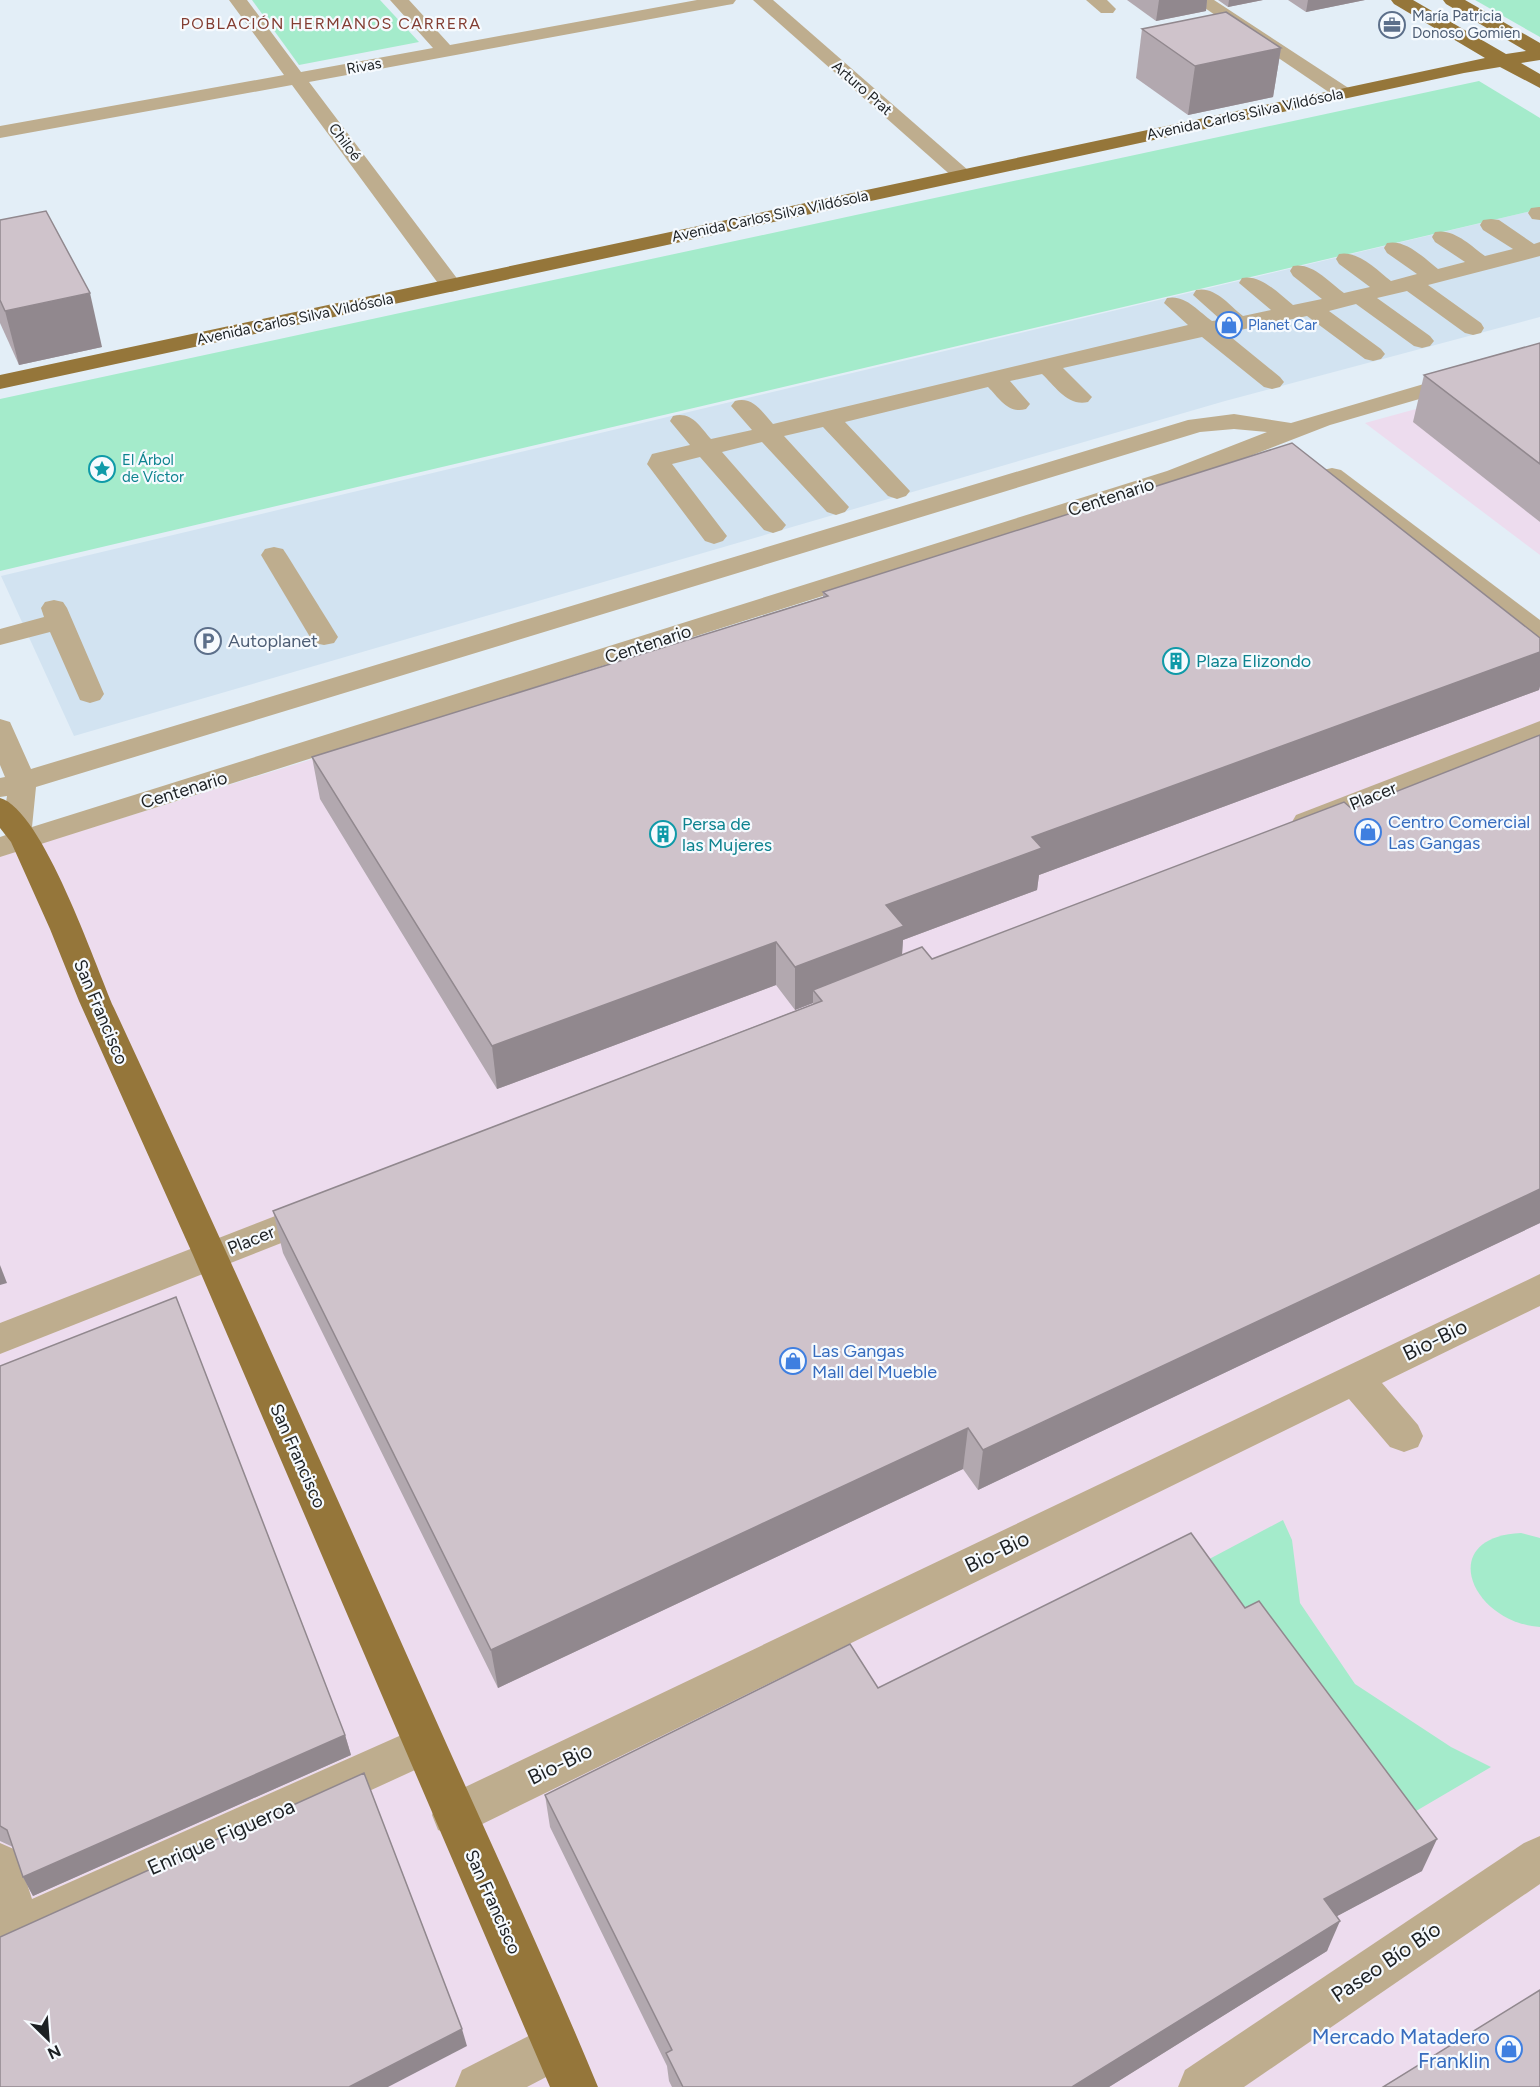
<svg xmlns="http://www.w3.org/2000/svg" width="1540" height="2087" font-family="Figtree,sans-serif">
<rect width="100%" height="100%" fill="#e3eef7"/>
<!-- commercial -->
<g fill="#eddcee">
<path d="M 1540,375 L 1540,555 L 1365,423 Z"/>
<path d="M 1289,456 L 1540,650 L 1540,2087 L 0,2087 L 0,856 Z"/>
</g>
<!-- built -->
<path fill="#d2e3f1" d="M 1540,209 L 1540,317 L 1225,401 L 74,736 L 1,576 Z"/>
<!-- green -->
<g fill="#a4ebcb">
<path d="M 252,0 L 380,0 L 419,42 L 299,65 Z"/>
<path d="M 1475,0 L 1540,0 L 1540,37 Z"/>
<path d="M 1479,81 L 1540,118 L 1540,209 L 0,571 L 0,399 Z"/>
<path d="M 1283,1520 L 1292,1540 L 1300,1603 L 1355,1684 L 1451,1747 L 1491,1767 L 1394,1824 L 1198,1565 Z"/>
<path d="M 1521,1533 L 1540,1538 L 1540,1627 C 1471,1622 1435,1537 1521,1533 Z"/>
</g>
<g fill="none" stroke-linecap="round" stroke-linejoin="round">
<!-- minor -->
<g fill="#bead8e" fill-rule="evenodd">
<path d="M 229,0 L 247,0 L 301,72 L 433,48 L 390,0 L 409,0 L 450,45 L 697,0 L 736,0 L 733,4 L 727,5 L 309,82 L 462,285 L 459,290 L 451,292 L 443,290 L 292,85 L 0,138 L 0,126 L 284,75 Z"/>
<path d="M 753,0 L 773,0 L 969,171 L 972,175 L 969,179 L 962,181 L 955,179 Z"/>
<path d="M 1086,0 L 1107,0 L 1116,9 L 1113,13 L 1101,13 Z"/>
<path d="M 1193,0 L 1214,0 L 1350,89 L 1353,93 L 1350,97 L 1336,97 Z"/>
<path d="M 1539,207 L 1540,207 L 1540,220 L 1532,219 L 1528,213 L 1531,208 Z"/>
<path d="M 1491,219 L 1499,220 L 1534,244 L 1540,242 L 1540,256 L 1428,285 L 1481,323 L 1484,328 L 1481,333 L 1473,335 L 1465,333 L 1407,291 L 1377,298 L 1430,336 L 1434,341 L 1430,346 L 1422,348 L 1414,346 L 1356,304 L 1329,311 L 1381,349 L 1385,354 L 1381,359 L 1373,361 L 1365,359 L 1307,316 L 1226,333 L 1280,377 L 1284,382 L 1280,387 L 1272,389 L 1264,387 L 1202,337 L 1063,368 L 1092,397 L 1088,402 C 1068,407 1055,386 1042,374 L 1010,381 L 1030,404 L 1026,409 C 1008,414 1000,399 988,387 L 845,422 L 910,491 L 906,496 L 897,499 L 888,496 L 823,427 L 784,436 L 849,507 L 845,512 L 836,515 L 827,512 L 762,442 L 722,452 L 786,525 L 782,530 L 773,533 L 764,530 L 700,457 L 672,464 L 727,536 L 723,541 L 714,544 L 705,541 L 647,464 L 652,454 L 690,445 L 670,421 L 673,416 C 692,411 700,427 711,439 L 752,430 L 731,406 L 735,401 C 753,396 762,412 773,424 L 1188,325 L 1164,303 L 1167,298 C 1185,294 1198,311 1212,321 L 1221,320 L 1193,295 L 1196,290 C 1215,286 1229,305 1243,316 L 1271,310 L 1239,283 L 1242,278 C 1261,274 1279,294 1293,305 L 1322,299 L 1293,276 L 1290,271 L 1293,266 C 1312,262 1329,282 1344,293 L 1370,287 L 1339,264 L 1336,259 L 1339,254 C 1358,250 1377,270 1391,281 L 1417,274 L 1387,253 L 1384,248 L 1387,243 C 1406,239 1424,258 1438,269 L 1465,262 L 1435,242 L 1432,237 L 1435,232 C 1454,228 1471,246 1485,256 L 1513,249 L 1483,230 L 1480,225 L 1483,220 Z"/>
<path d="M 1540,350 L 1540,364 L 1330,425 L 1185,481 L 0,857 L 0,837 L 6,835 L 2,828 L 7,796 L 0,797 L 0,778 L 5,777 L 0,765 L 0,719 L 10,722 L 31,769 L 1188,420 L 1234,414 L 1291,423 ZM 1234,429 L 1267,432 L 1167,471 L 32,827 L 36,787 L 1200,432 Z"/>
<path d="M 1332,468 L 1341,470 L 1540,620 L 1540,641 L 1530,639 L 1323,480 L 1320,475 L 1323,470 Z"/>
<path d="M 274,547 L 283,549 L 287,555 L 338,637 L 334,643 L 324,645 L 314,643 L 310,637 L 261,555 L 265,549 Z"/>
<path d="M 54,600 L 63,602 L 67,608 L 104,694 L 100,700 L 90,703 L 80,700 L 50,632 L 0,645 L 0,629 L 44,617 L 41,608 L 45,602 Z"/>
<path d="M 1540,721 L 1540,740 L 1318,829 L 1307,832 L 1296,829 L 1292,822 L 1296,815 Z"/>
<path d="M 319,1199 L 332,1203 L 337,1213 L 332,1223 L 0,1354 L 0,1323 Z"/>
<path d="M 1540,1274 L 1540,1306 L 1382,1383 L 1418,1425 L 1423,1436 L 1418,1447 L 1404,1452 L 1390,1447 L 1349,1399 L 470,1830 L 454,1836 L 438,1830 L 432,1815 L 438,1800 Z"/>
<path d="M 424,1725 L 439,1731 L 445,1745 L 439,1759 L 0,1960 L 0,1843 L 16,1850 L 32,1899 Z"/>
<path d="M 1540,1836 L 1540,1884 L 1244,2087 L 1178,2087 L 1185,2070 L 1524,1843 Z"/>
<path d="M 556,2022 L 573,2029 L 580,2046 L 573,2063 L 527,2087 L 455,2087 L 462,2070 Z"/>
</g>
<!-- major -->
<g fill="#95763a" fill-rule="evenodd">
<path d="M 1391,0 L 1413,0 L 1506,54 L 1526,51 L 1446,4 L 1443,0 L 1465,0 L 1540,43 L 1540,60 L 1521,63 L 1540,74 L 1540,88 L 1500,67 L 1464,73 L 0,389 L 0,375 L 1485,58 L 1394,4 Z"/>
<path d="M 0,798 C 43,810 95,965 114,1008 C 222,1240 326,1473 430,1707 C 486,1833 545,1959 598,2087 L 550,2087 L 193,1255 L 79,1001 L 50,929 L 11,842 L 0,828 Z"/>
</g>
</g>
<!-- wall -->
<g fill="#b2a8af">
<path d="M 1127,0 L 1207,0 L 1206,11 L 1156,21 Z"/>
<path d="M 1218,0 L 1263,0 L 1228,7 Z"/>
<path d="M 1288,0 L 1365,0 L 1306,12 Z"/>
<path d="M 1142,29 L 1281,48 L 1273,97 L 1188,115 L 1136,78 Z"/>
<path d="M 0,220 L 102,347 L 19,365 L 0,323 Z"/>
<path d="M 1540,343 L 1540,522 L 1413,422 L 1424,375 Z"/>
<path d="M 823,592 L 1540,638 L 1540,686 L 1539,690 L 1039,875 L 1037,890 L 903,940 L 902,955 L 932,959 L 1352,809 L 1540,735 L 1540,1223 L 978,1490 L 963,1469 L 498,1688 L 283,1253 L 273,1211 L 813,1004 L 813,1003 L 795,1010 L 776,985 L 497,1089 L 320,799 L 312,757 L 823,597 Z"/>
<path d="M 0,1366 L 345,1735 L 351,1755 L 33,1896 L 23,1877 L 13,1847 L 0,1841 Z"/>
<path d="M 878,1688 L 1422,1871 L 1337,1916 L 1327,1951 L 1109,2087 L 672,2087 L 669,2081 L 667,2066 L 550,1827 L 545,1795 Z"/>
</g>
<!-- shaded-wall -->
<g fill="#91888e">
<path d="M 1159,0 L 1207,0 L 1206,11 L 1156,21 Z"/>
<path d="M 1229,0 L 1263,0 L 1228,7 Z"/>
<path d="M 1308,0 L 1365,0 L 1306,12 Z"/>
<path d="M 1281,48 L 1273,97 L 1188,115 L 1195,66 Z"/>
<path d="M 90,293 L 102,347 L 19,365 L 5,311 Z"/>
<path d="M 1540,652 L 1540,686 L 1539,690 L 1039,875 L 1037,890 L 903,940 L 901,968 L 813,990 L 813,1003 L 795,1010 L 795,967 L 886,905 L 1032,837 Z"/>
<path d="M 776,942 L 776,985 L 497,1089 L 492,1046 Z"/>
<path d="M 1540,1189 L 1540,1223 L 978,1490 L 983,1450 Z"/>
<path d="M 0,1265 L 7,1283 L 0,1285 Z"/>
<path d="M 968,1428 L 963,1469 L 498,1688 L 491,1650 Z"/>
<path d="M 345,1735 L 351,1755 L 33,1896 L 23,1877 Z"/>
<path d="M 1437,1839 L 1422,1871 L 1311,1930 L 1324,1899 Z"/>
<path d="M 1340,1921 L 1327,1951 L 1109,2087 L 1072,2087 Z"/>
<path d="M 462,2029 L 467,2046 L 388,2087 L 349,2087 Z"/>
</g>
<!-- building -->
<g fill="#cfc3cb" stroke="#91888e" stroke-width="1.5">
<path d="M 1226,12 L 1281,48 L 1195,66 L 1142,29 Z"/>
<path d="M 46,211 L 90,293 L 5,311 L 0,300 L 0,220 Z"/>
<path d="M 1540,343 L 1540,464 L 1424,375 Z"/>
<path d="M 1292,443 L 1540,638 L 1540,652 L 1032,837 L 1042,848 L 886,905 L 904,926 L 795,967 L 776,942 L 492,1046 L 312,757 L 828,596 L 823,592 Z"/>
<path d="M 1540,735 L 1540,1189 L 983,1450 L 968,1428 L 491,1650 L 273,1211 L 822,1001 L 813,990 L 922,947 L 932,959 L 1344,802 L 1352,809 Z"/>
<path d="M 176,1297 L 345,1735 L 23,1877 L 7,1830 L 0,1826 L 0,1366 Z"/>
<path d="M 1191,1533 L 1245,1608 L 1259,1601 L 1437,1839 L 1324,1899 L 1340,1921 L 1072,2087 L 683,2087 L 666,2053 L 672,2050 L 545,1795 L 850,1644 L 878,1688 Z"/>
<path d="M 364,1773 L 462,2029 L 349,2087 L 0,2087 L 0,1937 Z"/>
<path d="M 1540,1990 L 1540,2087 L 1383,2087 Z"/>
</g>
<!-- icons -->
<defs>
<symbol id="office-ring" viewBox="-11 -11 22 22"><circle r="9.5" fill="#f6fafe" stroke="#5c6f8a" stroke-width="1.5"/><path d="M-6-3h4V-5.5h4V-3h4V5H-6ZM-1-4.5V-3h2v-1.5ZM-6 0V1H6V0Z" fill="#5c6f8a"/></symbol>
<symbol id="shop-ring" viewBox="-11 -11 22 22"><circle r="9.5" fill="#f6fafe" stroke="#3f7fe0" stroke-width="1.5"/><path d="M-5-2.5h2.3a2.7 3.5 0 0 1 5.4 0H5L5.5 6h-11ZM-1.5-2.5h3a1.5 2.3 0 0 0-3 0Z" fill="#3f7fe0"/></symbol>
<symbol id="sight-ring" viewBox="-11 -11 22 22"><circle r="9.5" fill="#f6fafe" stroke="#0f9aa8" stroke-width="1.5"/><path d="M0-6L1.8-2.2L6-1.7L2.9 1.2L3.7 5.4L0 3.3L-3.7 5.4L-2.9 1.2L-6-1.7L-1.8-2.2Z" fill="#0f9aa8"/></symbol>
<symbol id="parking-ring" viewBox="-11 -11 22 22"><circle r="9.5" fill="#f6fafe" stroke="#5c6f8a" stroke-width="1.5"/><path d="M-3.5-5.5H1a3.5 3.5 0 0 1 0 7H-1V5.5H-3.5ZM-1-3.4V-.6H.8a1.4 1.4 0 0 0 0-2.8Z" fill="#5c6f8a"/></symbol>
<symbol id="building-ring" viewBox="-11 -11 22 22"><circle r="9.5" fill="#f6fafe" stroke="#0f9aa8" stroke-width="1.5"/><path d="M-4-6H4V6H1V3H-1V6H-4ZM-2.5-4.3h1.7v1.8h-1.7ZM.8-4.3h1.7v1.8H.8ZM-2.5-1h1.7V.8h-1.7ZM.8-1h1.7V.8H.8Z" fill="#0f9aa8"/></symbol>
</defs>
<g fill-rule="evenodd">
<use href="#office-ring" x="1377" y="10" width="30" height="30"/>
<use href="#shop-ring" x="1214" y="310" width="30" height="30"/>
<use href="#sight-ring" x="87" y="454" width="30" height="30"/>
<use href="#parking-ring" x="193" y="626" width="30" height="30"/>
<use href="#building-ring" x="1161" y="646" width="30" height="30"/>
<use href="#shop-ring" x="1353" y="817" width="30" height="30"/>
<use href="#building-ring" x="648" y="819" width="30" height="30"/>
<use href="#shop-ring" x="778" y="1346" width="30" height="30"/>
<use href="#shop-ring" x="1494" y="2034" width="30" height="30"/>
</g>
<g text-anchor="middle" stroke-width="4.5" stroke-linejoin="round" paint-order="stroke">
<!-- far-service labels -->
<g font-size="15" fill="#4e5e75" stroke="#f6fafe" text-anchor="start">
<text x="1412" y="21">María Patricia<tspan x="1412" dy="17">Donoso Gomien</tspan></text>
</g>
<!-- far-street labels -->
<g font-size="15" fill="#1c2023" stroke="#f6fafe">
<text transform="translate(364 66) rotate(-10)" y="5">Rivas</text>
<text transform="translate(862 88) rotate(41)" y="5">Arturo Prat</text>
<text transform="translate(1245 114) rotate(-12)" y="5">Avenida Carlos Silva Vildósola</text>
<text transform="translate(345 142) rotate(53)" y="5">Chiloé</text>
<text transform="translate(770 216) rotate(-12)" y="5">Avenida Carlos Silva Vildósola</text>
<text transform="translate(295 319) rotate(-12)" y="5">Avenida Carlos Silva Vildósola</text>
</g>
<!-- far-shop labels -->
<g font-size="15" fill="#366cbe" stroke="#f6fafe" text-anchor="start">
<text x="1248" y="330">Planet Car</text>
</g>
<!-- far-culture labels -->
<g font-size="15" fill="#0d838f" stroke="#f6fafe" text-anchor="start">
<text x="122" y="465">El Árbol<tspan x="122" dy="17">de Víctor</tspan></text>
</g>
<!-- far-neighbourhood labels -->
<g font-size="16" letter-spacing="1.5" fill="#833d32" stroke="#f6fafe">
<text x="331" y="29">POBLACIÓN HERMANOS CARRERA</text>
</g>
<!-- street labels -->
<g font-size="18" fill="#1c2023" stroke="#f6fafe">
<text transform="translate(1111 497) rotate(-18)" y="6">Centenario</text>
<text transform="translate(648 644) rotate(-18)" y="6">Centenario</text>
<text transform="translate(184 790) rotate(-17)" y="6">Centenario</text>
<text transform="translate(1373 796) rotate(-22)" y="6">Placer</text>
<text transform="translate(101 1012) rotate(67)" y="6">San Francisco</text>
<text transform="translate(251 1240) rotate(-22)" y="6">Placer</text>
<text transform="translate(298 1456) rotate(66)" y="6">San Francisco</text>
<text transform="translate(493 1902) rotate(66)" y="6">San Francisco</text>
</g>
<!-- service labels -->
<g font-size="18" fill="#4e5e75" stroke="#f6fafe" text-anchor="start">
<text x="228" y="647">Autoplanet</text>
</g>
<!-- culture labels -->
<g font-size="18" fill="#0d838f" stroke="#f6fafe" text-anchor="start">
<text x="1196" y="667">Plaza Elizondo</text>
<text x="682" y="830">Persa de<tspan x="682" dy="21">las Mujeres</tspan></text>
</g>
<!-- shop labels -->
<g font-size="18" fill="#366cbe" stroke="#f6fafe" text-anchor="start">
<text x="1388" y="828">Centro Comercial<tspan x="1388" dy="21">Las Gangas</tspan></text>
<text x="812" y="1357">Las Gangas<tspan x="812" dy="21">Mall del Mueble</tspan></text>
</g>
<!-- near-street labels -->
<g font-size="21" fill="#1c2023" stroke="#f6fafe">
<text transform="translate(1435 1340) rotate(-26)" y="7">Bio-Bio</text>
<text transform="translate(997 1552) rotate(-26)" y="7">Bio-Bio</text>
<text transform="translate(560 1764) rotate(-26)" y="7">Bio-Bio</text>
<text transform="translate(221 1837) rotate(-24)" y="7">Enrique Figueroa</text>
<text transform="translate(1386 1962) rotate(-34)" y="7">Paseo Bío Bío</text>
</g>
<!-- near-shop labels -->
<g font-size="21" fill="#366cbe" stroke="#f6fafe" text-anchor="end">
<text x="1490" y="2044">Mercado Matadero<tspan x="1490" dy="24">Franklin</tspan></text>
</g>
</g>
<!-- north arrow -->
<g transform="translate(48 2039) rotate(155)" stroke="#f6fafe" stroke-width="4.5" paint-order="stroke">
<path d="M0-4.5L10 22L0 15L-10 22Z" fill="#1c2023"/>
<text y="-9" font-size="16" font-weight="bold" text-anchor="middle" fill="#1c2023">N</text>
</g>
</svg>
